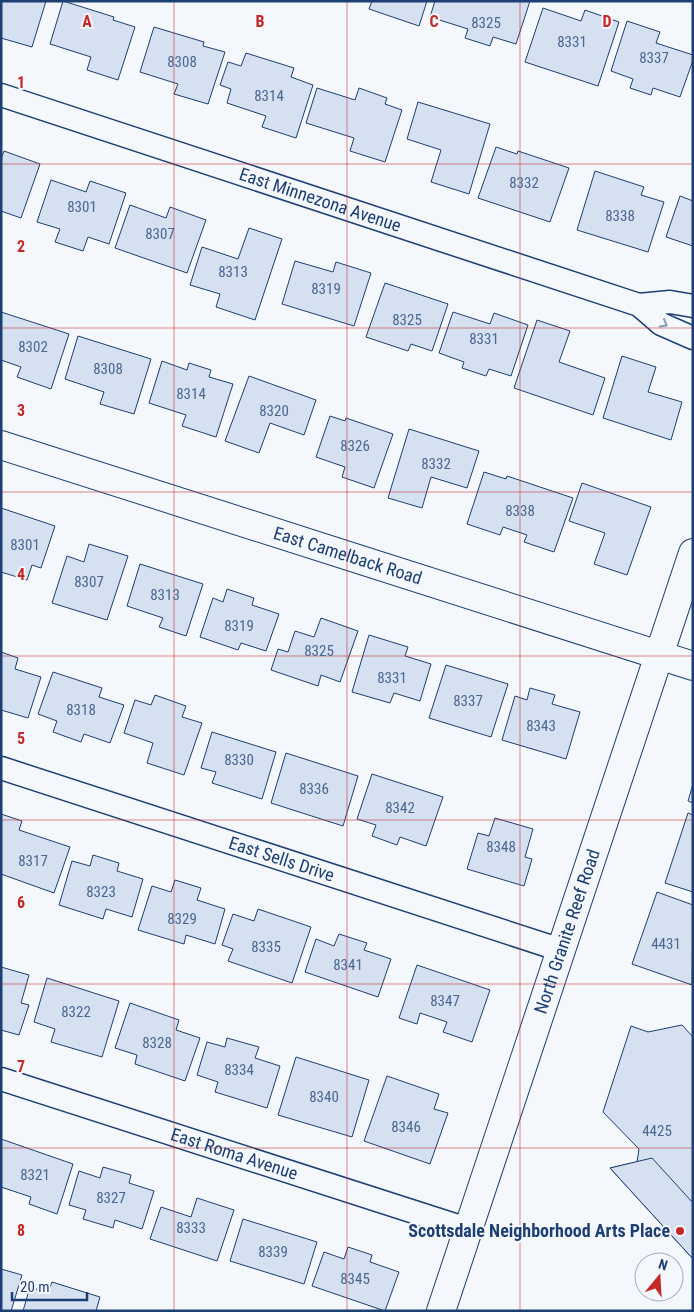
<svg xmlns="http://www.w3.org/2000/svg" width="694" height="1312" font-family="'Roboto Condensed',sans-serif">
<rect width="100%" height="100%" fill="#f4f7fb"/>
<!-- building -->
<g fill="#d5e0f0" stroke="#1d3f73">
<path d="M 1,1 L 46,1 L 32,47 L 1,38 Z"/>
<path d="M 63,1 L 114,17 L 113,20 L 135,27 L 118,80 L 87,70 L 91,57 L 50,44 Z"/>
<path d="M 372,1 L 427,1 L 419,26 L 369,9 Z"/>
<path d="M 435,1 L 530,1 L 516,44 L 493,37 L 490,46 L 465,38 L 468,29 L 430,17 Z"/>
<path d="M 543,8 L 581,21 L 585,10 L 619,22 L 598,86 L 525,62 Z"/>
<path d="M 627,21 L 660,32 L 656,43 L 693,55 L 693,60 L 680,97 L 653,88 L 651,95 L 630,88 L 633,79 L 611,71 Z"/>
<path d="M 154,27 L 204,42 L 203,46 L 225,52 L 208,104 L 174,94 L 178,84 L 140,72 Z"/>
<path d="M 246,53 L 294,68 L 291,77 L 313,85 L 296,138 L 262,127 L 266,116 L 227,103 L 231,89 L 220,85 L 228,62 L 241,66 Z"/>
<path d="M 317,88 L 355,100 L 359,88 L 387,98 L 385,104 L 402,110 L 385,162 L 350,151 L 354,138 L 306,123 Z"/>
<path d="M 418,102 L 490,124 L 469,194 L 431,182 L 441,150 L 407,139 Z"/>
<path d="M 496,147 L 517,154 L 518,151 L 569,168 L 550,222 L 478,198 Z"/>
<path d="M 4,151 L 40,164 L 21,218 L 1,211 L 1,159 Z"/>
<path d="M 595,171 L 644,187 L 641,195 L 664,202 L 648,252 L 577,230 Z"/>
<path d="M 51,180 L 86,192 L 90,181 L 126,193 L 109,244 L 88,237 L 83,251 L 55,242 L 60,229 L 37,222 Z"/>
<path d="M 680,196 L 693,201 L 693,246 L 666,237 Z"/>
<path d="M 130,205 L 166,218 L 170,207 L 206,220 L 187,273 L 115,248 Z"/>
<path d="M 249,228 L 282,239 L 255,320 L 216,307 L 220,294 L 190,285 L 202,247 L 238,259 Z"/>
<path d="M 295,261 L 333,272 L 336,262 L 371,273 L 354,326 L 282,304 Z"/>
<path d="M 385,283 L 448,304 L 432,351 L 411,344 L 408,351 L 366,337 Z"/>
<path d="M 1,312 L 69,334 L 51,389 L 17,377 L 21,367 L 1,360 Z"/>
<path d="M 453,312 L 490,324 L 494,313 L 528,325 L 511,376 L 489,369 L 486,376 L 462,368 L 464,362 L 439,353 Z"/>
<path d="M 537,320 L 570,331 L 559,362 L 605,378 L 593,415 L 514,388 Z"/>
<path d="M 78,336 L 151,359 L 134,414 L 100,404 L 104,392 L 65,379 Z"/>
<path d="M 622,356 L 656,367 L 648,392 L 682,402 L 671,440 L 603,418 Z"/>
<path d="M 162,361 L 187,370 L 189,363 L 211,370 L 209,377 L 233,384 L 216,437 L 182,426 L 186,415 L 149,403 Z"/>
<path d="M 249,376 L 316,400 L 304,435 L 270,423 L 259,453 L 225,441 Z"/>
<path d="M 330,416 L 345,421 L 346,418 L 393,434 L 374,488 L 342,477 L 345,467 L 316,457 Z"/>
<path d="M 409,429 L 479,451 L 467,488 L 431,477 L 422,508 L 388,498 Z"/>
<path d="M 484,472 L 506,479 L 507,476 L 573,498 L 554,552 L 524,542 L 527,535 L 503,527 L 500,535 L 467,524 Z"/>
<path d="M 582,483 L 651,507 L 627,575 L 594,564 L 605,533 L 569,521 Z"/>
<path d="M 1,508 L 55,526 L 41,568 L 32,565 L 27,580 L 1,572 Z"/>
<path d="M 89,544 L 128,556 L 107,620 L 52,603 L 67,556 L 84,562 Z"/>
<path d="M 140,564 L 203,584 L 186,636 L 159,627 L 163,618 L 127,606 Z"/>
<path d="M 227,589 L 254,598 L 252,605 L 279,614 L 266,651 L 241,643 L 238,650 L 200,637 L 213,598 L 223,602 Z"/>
<path d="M 321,618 L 358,631 L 340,682 L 321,675 L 318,686 L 271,670 L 278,649 L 288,652 L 295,631 L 314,637 Z"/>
<path d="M 369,635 L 408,647 L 405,656 L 431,664 L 420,701 L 394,693 L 390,703 L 352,692 Z"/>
<path d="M 1,652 L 18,658 L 15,669 L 41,677 L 28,718 L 1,710 Z"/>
<path d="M 446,665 L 508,684 L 491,737 L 429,718 Z"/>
<path d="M 53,672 L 102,688 L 99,697 L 124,705 L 110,743 L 84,734 L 81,742 L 53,732 L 57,721 L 38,714 Z"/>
<path d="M 530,688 L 555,695 L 552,704 L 580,712 L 566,759 L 502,740 L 515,696 L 527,700 Z"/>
<path d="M 155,695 L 186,706 L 182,717 L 202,723 L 184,775 L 147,763 L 153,743 L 124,733 L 135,700 L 151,705 Z"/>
<path d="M 212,732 L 276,752 L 262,799 L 212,783 L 216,772 L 201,768 Z"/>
<path d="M 286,753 L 358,776 L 343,826 L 271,803 Z"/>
<path d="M 372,774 L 443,797 L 426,846 L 400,837 L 397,845 L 372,836 L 376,825 L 357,819 Z"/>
<path d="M 693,784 L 693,803 L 688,801 Z"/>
<path d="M 688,813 L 693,815 L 693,892 L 665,883 Z"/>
<path d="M 1,814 L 22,821 L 19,830 L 70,847 L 54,893 L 1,874 Z"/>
<path d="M 495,818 L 533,829 L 525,857 L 532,859 L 524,886 L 467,869 L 478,833 L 489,836 Z"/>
<path d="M 93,855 L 119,863 L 117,871 L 143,879 L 132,917 L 106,909 L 103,919 L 59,905 L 72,861 L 90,866 Z"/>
<path d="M 175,880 L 201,888 L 197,900 L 225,909 L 215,944 L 186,935 L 184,944 L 138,930 L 152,886 L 171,892 Z"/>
<path d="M 657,892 L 693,905 L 692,985 L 632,964 Z"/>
<path d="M 258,909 L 311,927 L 292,983 L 228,961 L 233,949 L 222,945 L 233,914 L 254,921 Z"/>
<path d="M 339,934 L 367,943 L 364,950 L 391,959 L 378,997 L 305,972 L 316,939 L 334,946 Z"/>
<path d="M 417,965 L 490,990 L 472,1042 L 443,1032 L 447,1022 L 420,1013 L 417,1024 L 399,1018 Z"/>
<path d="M 1,967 L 29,975 L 21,1003 L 29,1005 L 19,1035 L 1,1030 Z"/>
<path d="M 47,978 L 119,1001 L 102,1057 L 51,1042 L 55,1029 L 34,1022 Z"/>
<path d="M 130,1003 L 179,1020 L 176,1030 L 200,1038 L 185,1081 L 135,1064 L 137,1055 L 115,1048 Z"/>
<path d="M 682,1025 L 693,1037 L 693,1259 L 610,1168 L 637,1162 L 639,1149 L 603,1112 L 631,1026 L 648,1032 Z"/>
<path d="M 227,1038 L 259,1047 L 255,1058 L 280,1066 L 267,1108 L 215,1092 L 218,1082 L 197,1075 L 207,1042 L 225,1047 Z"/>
<path d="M 296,1057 L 369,1080 L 352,1137 L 278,1115 Z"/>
<path d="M 387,1076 L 439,1094 L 434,1109 L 448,1113 L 430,1164 L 364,1141 Z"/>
<path d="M 1,1139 L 73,1164 L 57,1214 L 29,1204 L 31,1197 L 1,1187 Z"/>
<path d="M 652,1158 L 693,1203 L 693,1259 L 610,1168 Z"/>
<path d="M 103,1167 L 131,1175 L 129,1183 L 154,1191 L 142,1229 L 115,1220 L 113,1228 L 83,1219 L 86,1210 L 69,1205 L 79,1171 L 100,1178 Z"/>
<path d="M 197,1198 L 234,1210 L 217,1261 L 150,1239 L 161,1207 L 191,1217 Z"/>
<path d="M 243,1219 L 317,1242 L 304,1284 L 230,1261 Z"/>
<path d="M 348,1247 L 372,1255 L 370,1262 L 399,1272 L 385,1311 L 312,1286 L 324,1252 L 344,1259 Z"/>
<path d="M 1,1269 L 22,1275 L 11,1311 L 1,1311 Z"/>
<path d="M 52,1282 L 100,1297 L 96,1311 L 23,1311 L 30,1287 L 48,1293 Z"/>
</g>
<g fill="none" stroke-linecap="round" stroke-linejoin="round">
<defs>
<g id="street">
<path id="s1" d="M 1,95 L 639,305 L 661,324 L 693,338"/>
<path d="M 639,305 L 670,302 L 693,306"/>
<path id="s2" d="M 1,768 L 561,950"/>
<path id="s3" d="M 1,1079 L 467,1229"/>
</g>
<g id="secondary">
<path id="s4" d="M 1,445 C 231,520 463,591 693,666"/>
<path id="s5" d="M 441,1311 L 693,553"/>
</g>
</defs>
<!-- street casing -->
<use href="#street" stroke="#1d3f73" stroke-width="25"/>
<!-- secondary casing -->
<use href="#secondary" stroke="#1d3f73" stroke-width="30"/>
<!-- street -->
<use href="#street" stroke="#f4f7fb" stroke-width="22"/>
<!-- secondary -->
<use href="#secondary" stroke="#f4f7fb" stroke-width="28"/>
</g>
<!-- one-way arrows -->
<defs><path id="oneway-chevron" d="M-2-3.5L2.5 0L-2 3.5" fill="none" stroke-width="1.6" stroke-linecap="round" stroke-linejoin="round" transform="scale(1.25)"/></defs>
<use stroke="#889bb7" href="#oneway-chevron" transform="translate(664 324) rotate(30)"/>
<!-- grid -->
<path fill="none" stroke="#c62828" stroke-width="1" stroke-opacity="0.55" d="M 174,1 L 174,1311M 347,1 L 347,1311M 520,1 L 520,1311M 1,164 L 693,164M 1,328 L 693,328M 1,492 L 693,492M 1,656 L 693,656M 1,820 L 693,820M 1,984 L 693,984M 1,1148 L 693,1148"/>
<!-- markers -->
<circle fill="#c62828" stroke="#f4f7fb" stroke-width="2" cx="680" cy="1231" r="5"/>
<g text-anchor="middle" stroke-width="4" stroke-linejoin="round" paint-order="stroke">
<!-- number labels -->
<g font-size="15" fill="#4b6792">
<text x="486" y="28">8325</text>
<text x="572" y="47">8331</text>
<text x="654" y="63">8337</text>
<text x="182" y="67">8308</text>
<text x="269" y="101">8314</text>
<text x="524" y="188">8332</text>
<text x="82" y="212">8301</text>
<text x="620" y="221">8338</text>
<text x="160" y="239">8307</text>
<text x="233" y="277">8313</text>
<text x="326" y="294">8319</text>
<text x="407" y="325">8325</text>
<text x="484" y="344">8331</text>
<text x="33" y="352">8302</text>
<text x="108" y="374">8308</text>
<text x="191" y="399">8314</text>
<text x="274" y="416">8320</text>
<text x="355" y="451">8326</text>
<text x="436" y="469">8332</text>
<text x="520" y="516">8338</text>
<text x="25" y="550">8301</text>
<text x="89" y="587">8307</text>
<text x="165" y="600">8313</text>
<text x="239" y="631">8319</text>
<text x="319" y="656">8325</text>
<text x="392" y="683">8331</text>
<text x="468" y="706">8337</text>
<text x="81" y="715">8318</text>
<text x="541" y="731">8343</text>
<text x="239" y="765">8330</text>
<text x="314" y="794">8336</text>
<text x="400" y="813">8342</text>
<text x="501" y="852">8348</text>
<text x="33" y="866">8317</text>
<text x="101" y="897">8323</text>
<text x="182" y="924">8329</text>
<text x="666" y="949">4431</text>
<text x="266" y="952">8335</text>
<text x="348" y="970">8341</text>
<text x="445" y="1006">8347</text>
<text x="76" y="1017">8322</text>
<text x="157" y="1048">8328</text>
<text x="239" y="1075">8334</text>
<text x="324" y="1102">8340</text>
<text x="406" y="1132">8346</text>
<text x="657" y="1136">4425</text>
<text x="35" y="1180">8321</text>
<text x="111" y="1203">8327</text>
<text x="191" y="1233">8333</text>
<text x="273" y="1257">8339</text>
<text x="355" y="1284">8345</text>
</g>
<!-- street labels -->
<g font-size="18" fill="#1d3f73" stroke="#f4f7fb">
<text dy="6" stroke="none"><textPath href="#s1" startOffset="336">East Minnezona Avenue</textPath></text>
<text dy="6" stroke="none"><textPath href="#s4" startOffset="364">East Camelback Road</textPath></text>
<text dy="6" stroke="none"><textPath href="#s2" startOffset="295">East Sells Drive</textPath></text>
<text dy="6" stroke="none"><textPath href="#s5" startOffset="400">North Granite Reef Road</textPath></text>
<text dy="6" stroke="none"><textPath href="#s3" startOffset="245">East Roma Avenue</textPath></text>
</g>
<!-- poi labels -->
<g font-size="18" font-weight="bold" fill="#1d3f73" stroke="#f4f7fb" text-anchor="end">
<text x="670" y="1237">Scottsdale Neighborhood Arts Place</text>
</g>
</g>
<g font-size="16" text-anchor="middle" font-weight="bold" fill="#c62828" stroke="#f4f7fb" stroke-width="4" stroke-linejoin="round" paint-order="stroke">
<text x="87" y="27">A</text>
<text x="260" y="27">B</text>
<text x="434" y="27">C</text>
<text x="607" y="27">D</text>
<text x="21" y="88">1</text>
<text x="21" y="252">2</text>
<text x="21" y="416">3</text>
<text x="21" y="580">4</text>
<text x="21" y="744">5</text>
<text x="21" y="908">6</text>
<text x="21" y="1072">7</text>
<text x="21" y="1236">8</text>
</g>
<!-- border -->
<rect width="694" height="1312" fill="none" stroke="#1d3f73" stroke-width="5"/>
<!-- north arrow -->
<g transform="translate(659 1277) rotate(18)"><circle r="24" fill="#f4f7fb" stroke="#9eadc5"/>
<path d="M0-4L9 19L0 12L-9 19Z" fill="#c62828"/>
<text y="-8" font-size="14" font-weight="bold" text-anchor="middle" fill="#1d3f73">N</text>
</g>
<!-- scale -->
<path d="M12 1292v8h75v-8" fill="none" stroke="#1d3f73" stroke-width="2.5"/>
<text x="20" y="1292" font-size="15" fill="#1d3f73" stroke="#f4f7fb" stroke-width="4" paint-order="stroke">20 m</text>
</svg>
